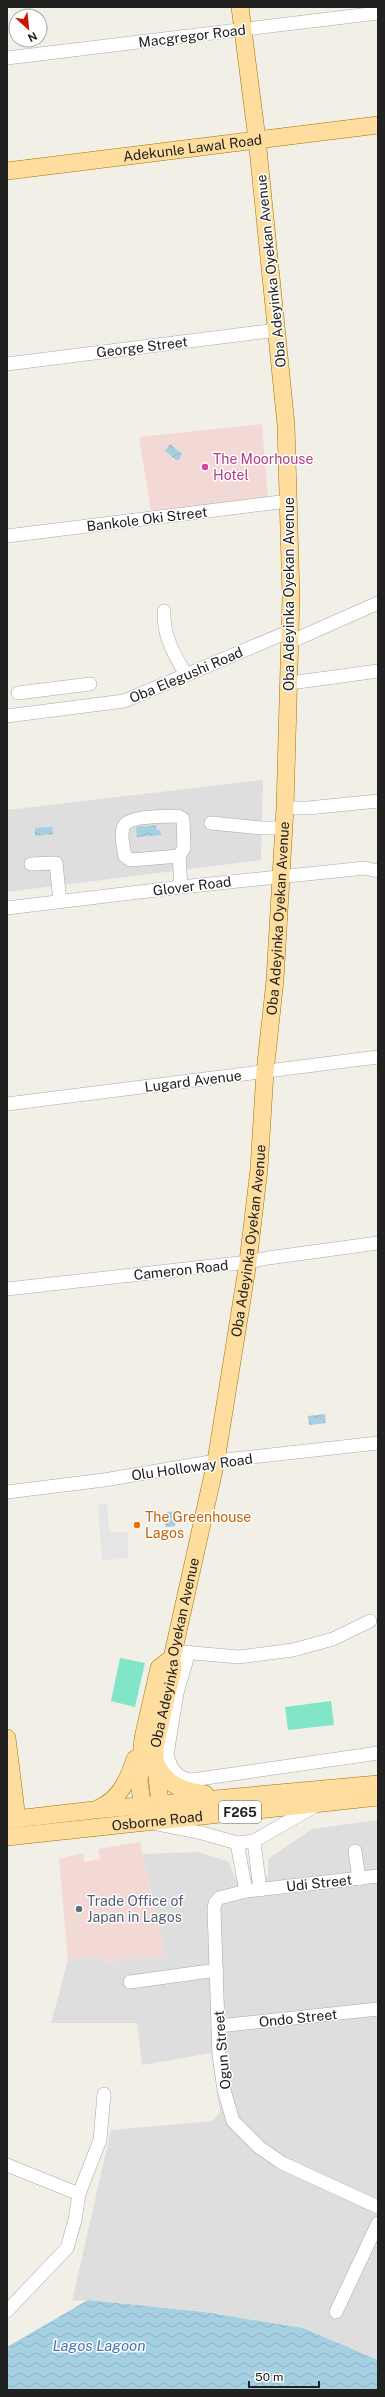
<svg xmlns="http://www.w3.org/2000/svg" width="385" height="2397" font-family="'Public Sans',sans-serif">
<defs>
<pattern id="water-waves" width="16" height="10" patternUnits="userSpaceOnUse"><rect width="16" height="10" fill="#a5d0e2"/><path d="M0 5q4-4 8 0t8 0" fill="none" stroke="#8eb2c2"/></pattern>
</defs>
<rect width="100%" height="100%" fill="#f2efe7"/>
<!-- residential -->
<g fill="#dfdede">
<path d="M 263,780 L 261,860 L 7,892 L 7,810 Z"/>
<path d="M 378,1820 L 378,2360 L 303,2328 L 204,2312 L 88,2300 L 72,2301 L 111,2130 L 213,2121 L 220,2112 L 211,2053 L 142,2065 L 137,2023 L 51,2023 L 68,1960 L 101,1955 L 102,1962 L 165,1956 L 143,1854 L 198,1852 L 229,1862 L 236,1881 L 258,1878 L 268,1876 L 268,1859 L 312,1829 Z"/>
</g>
<!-- commercial -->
<g fill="#f3d9d6">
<path d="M 262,424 L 268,497 L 151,511 L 139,437 Z"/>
<path d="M 140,1842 L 165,1956 L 102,1962 L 101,1956 L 68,1960 L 59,1859 L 83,1853 L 85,1862 L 100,1859 L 98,1849 Z"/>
</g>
<!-- pitch -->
<g fill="#81e6c7">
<path d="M 120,1658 L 145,1663 L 135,1707 L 111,1701 Z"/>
<path d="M 331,1701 L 334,1725 L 288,1730 L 285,1707 Z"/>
</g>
<!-- parking -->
<path fill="#e5e5e5" d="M 107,1504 L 109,1532 L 128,1532 L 128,1558 L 102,1561 L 98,1505 Z"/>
<!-- water -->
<g fill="url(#water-waves)">
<path d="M 170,444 L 182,454 L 179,460 L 176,460 L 165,451 Z"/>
<path d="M 156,825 L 157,830 L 160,830 L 161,835 L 137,837 L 136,827 Z"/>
<path d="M 52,827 L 53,834 L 35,836 L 35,828 Z"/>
<path d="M 325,1414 L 326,1423 L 309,1425 L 308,1416 Z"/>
<path d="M 178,1511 L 175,1526 L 165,1527 L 167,1512 Z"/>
<path d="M 88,2300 L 204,2312 L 303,2328 L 378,2360 L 378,2390 L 7,2390 L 7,2347 Z"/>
</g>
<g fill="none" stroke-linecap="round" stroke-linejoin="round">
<defs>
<g id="minor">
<path d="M 7,58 L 378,13"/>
<path d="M 7,364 L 277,330"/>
<path d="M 7,536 L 288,501"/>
<path d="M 164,611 C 163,636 174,654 186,675"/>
<path d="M 290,642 L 378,603"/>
<path d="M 290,683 L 378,671"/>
<path d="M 18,693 L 90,684"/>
<path d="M 7,716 L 124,701 L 290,631"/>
<path d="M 285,808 L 308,808 L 378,801"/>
<path d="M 211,823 L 262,828 L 284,828"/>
<path d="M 179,856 L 131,860 L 125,856 C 124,849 120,836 123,828 C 126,815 165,817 178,816 L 183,819 L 184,848 L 179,856 L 181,887"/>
<path d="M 31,864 L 56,863 L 60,902"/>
<path d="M 7,908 L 181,887 L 365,868 L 378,871"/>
<path d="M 7,1104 L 378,1057"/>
<path d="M 7,1289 L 248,1262 L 268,1258 L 378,1243"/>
<path d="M 7,1492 L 104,1480 L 216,1461 L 378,1443"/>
<path d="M 182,1652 L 239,1657 L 293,1650 L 333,1639 L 370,1621"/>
<path d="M 189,1652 L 177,1693 L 167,1754 C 170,1768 177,1779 192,1780 L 378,1753"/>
<path d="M 157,1824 L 202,1833 L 237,1843 L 254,1841 L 315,1806"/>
<path d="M 254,1841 L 260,1890"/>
<path d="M 237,1843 L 246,1891"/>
<path d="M 355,1851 L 359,1879"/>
<path d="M 378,1876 L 246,1891 L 219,1898 L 215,1903 L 214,1909 L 219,2055 L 224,2090 L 233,2121 L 259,2147 L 282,2163 L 378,2207"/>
<path d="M 130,1982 L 217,1970"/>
<path d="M 218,2026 L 378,2009"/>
<path d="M 7,2165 L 79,2194 L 100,2140 L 104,2094"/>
<path d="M 7,2311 L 67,2248 L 75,2220 L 79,2194"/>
<path d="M 336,2312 L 378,2223"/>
</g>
<g id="major">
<path id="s1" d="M 7,171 L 378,125"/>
<path d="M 7,1738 L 17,1819"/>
<path d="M 156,1764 C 166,1785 183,1791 205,1794"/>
<path d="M 99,1808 C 120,1799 128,1780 135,1759"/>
<path d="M 144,1817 L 139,1781 L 143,1738 L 159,1668 L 172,1658"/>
<path d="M 7,1820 L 94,1810 L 378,1784"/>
<path id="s2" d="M 162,1820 L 155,1761 L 155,1747 L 173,1668 L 172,1658 L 216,1461 L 248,1262 L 259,1169 L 265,1072 L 275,980 L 285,808 L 291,597 L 286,425 L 257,139 L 240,7"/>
<path id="s3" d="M 7,1837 L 378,1797"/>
</g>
</defs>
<!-- minor casing -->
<use href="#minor" stroke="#a8a8a8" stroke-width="14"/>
<!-- major casing -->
<use href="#major" stroke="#9e7600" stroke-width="18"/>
<!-- minor -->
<use href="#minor" stroke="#fff" stroke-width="13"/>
<!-- major -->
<use href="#major" stroke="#ffdd9f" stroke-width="17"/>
</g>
<!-- markers -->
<circle fill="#d1479c" stroke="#fff" stroke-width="1.5" cx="205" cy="467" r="4"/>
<circle fill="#e8710a" stroke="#fff" stroke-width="1.5" cx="137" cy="1525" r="4"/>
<circle fill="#5c6f8a" stroke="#fff" stroke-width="1.5" cx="79" cy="1909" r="4"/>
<g text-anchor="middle" stroke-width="3" stroke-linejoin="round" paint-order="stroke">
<!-- shield labels -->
<rect fill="#fff" stroke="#646464" stroke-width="1" x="219" y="1801" width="42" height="22" rx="3"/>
<g font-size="13" font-weight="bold" fill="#212121">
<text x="240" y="1817">F265</text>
</g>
<!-- street labels -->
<g font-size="14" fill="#212121" stroke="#fff">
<text transform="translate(192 36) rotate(-7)" y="5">Macgregor Road</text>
<text dy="5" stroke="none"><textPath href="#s1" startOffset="187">Adekunle Lawal Road</textPath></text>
<text transform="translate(271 271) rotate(-96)" y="5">Oba Adeyinka Oyekan Avenue</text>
<text transform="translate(142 347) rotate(-7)" y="5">George Street</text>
<text transform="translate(147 519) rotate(-7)" y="5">Bankole Oki Street</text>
<text transform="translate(289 594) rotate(-90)" y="5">Oba Adeyinka Oyekan Avenue</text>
<text transform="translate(186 675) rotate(-23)" y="5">Oba Elegushi Road</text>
<text transform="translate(192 886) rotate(-7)" y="5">Glover Road</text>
<text dy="5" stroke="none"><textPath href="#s2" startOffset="913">Oba Adeyinka Oyekan Avenue</textPath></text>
<text transform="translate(193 1081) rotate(-7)" y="5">Lugard Avenue</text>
<text dy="5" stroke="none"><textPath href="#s2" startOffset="589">Oba Adeyinka Oyekan Avenue</textPath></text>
<text transform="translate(181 1270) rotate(-6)" y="5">Cameron Road</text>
<text transform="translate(192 1467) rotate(-8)" y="5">Olu Holloway Road</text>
<text dy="5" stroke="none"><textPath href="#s2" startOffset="170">Oba Adeyinka Oyekan Avenue</textPath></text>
<text dy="5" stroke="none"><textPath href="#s3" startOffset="151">Osborne Road</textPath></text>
<text transform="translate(319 1883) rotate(-6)" y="5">Udi Street</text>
<text transform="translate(298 2018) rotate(-6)" y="5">Ondo Street</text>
<text transform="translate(222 2050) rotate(-95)" y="5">Ogun Street</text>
</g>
<!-- hotel labels -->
<g font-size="14" fill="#b23c85" stroke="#fff" text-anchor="start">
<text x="213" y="464">The Moorhouse<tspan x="213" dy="16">Hotel</tspan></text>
</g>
<!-- food labels -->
<g font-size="14" fill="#c56008" stroke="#fff" text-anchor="start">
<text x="145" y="1522">The Greenhouse<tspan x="145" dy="16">Lagos</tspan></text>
</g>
<!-- service labels -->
<g font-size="14" fill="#4e5e75" stroke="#fff" text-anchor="start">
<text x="87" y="1906">Trade Office of<tspan x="87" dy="16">Japan in Lagos</tspan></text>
</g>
<!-- water labels -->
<g font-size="15" font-style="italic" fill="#4576b9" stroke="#fff">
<text x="99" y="2351">Lagos Lagoon</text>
</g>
</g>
<!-- border -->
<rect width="385" height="2397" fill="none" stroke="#212121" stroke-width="16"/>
<!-- north arrow -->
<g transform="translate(28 28) rotate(153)"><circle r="19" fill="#ffffff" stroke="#a6a6a6"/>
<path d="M0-3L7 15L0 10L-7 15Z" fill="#d21000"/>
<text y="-6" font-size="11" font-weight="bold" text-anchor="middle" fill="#212121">N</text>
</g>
<!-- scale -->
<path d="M249 2381v6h70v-6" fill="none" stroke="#212121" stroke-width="2"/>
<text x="255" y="2381" font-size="12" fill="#212121" stroke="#ffffff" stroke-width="3" paint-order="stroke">50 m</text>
</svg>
